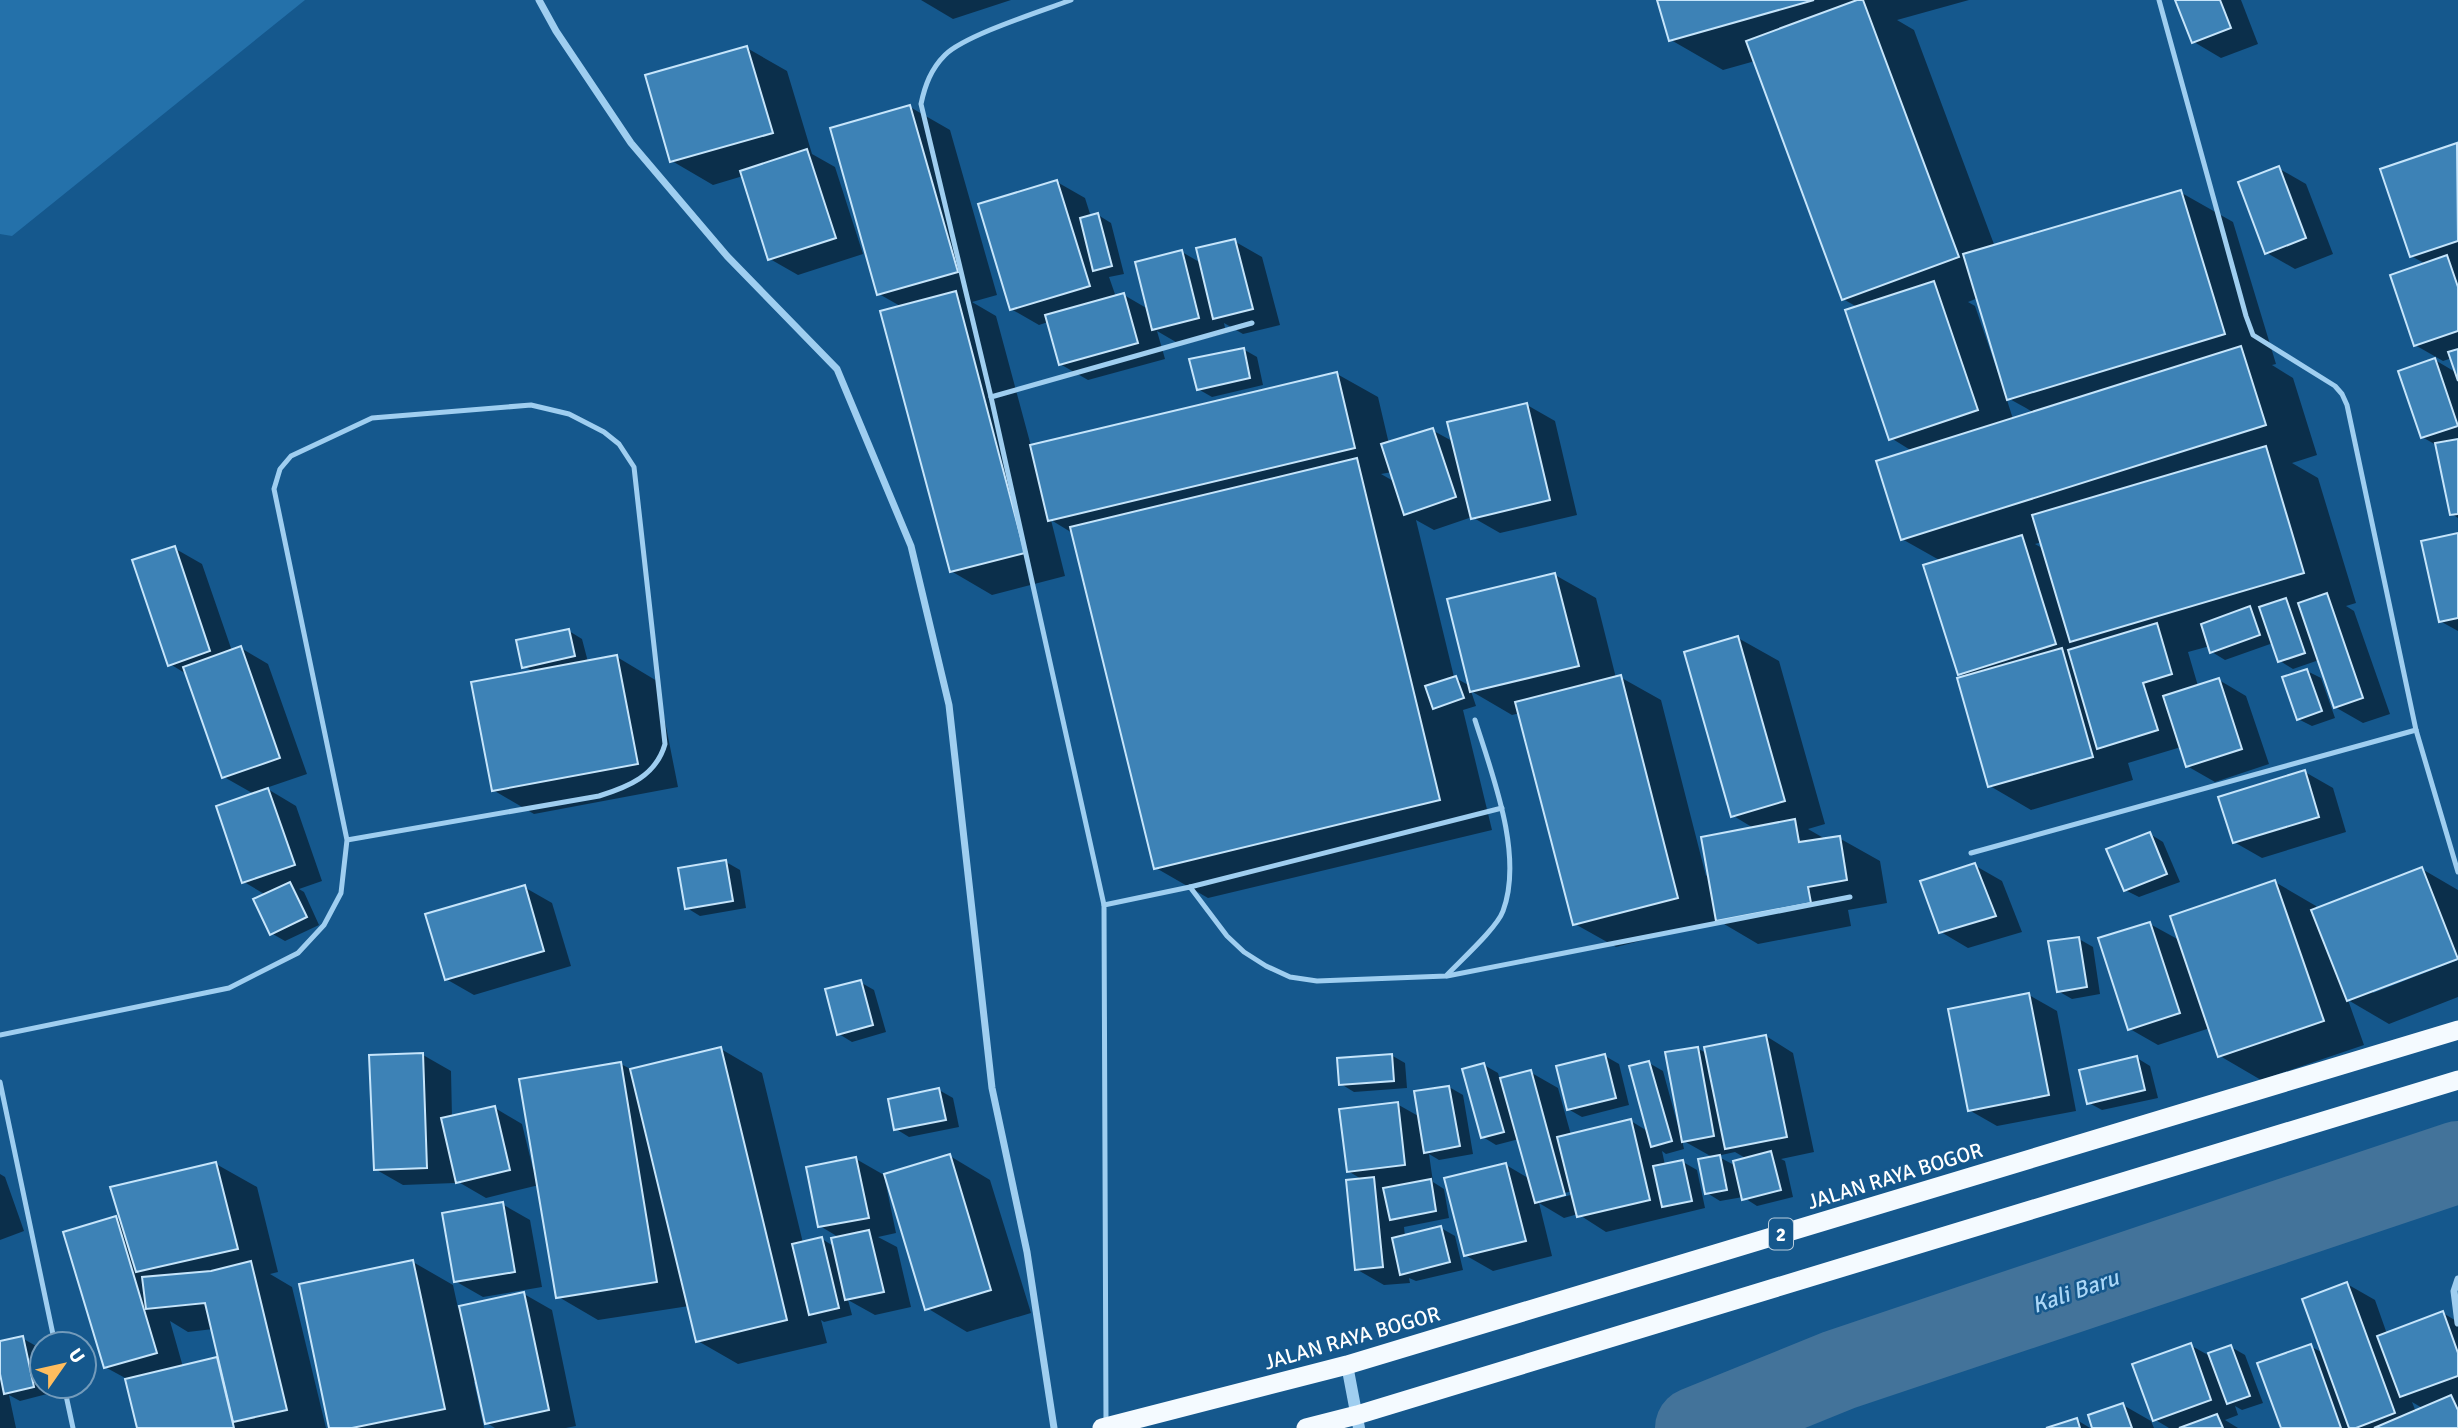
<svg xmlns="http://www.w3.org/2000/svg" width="2458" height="1428" font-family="Signika,sans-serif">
<rect width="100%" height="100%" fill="#15588d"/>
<!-- green -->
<path fill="#2471aa" d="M 0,0 L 305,0 L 12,236 L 0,234 Z"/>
<!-- shadow -->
<g fill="#0007" fill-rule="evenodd">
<path d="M 921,0 L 1011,0 L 953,19 Z"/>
<path d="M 1659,0 L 1969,0 L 1897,20 L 1914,30 L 1995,247 L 2180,192 L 2233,222 L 2276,364 L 2272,365 L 2293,378 L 2317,455 L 2292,463 L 2318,478 L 2356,603 L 2346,606 L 2354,611 L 2390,714 L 2363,723 L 2335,707 L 2319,660 L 2293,669 L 2280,661 L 2273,643 L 2225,660 L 2212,652 L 2210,646 L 2188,652 L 2198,686 L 2219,680 L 2246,696 L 2269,764 L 2215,782 L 2187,766 L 2181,747 L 2128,763 L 2133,780 L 2031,810 L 1990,786 L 1965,677 L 1959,673 L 1941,561 L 1902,539 L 1912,451 L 1891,438 L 1859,308 L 1843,299 L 1755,61 L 1723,70 L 1671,40 ZM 1978,298 L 2001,372 L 1998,373 L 1975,306 L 1968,302 ZM 2006,397 L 2026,408 L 2034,413 L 2013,419 ZM 2042,542 L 2044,549 L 2035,544 Z"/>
<path d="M 2177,0 L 2241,0 L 2258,44 L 2221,58 L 2194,42 Z"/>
<path d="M 747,48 L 787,71 L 812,154 L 835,167 L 863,254 L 798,275 L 770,259 L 743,176 L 713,185 L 672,161 Z"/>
<path d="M 910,107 L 950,130 L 997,295 L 972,302 L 996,316 L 1031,446 L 1337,374 L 1378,397 L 1389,444 L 1432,430 L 1454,442 L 1527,405 L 1555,421 L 1577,515 L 1500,533 L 1472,517 L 1434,530 L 1416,520 L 1454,677 L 1470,686 L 1555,575 L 1596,598 L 1616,678 L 1620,677 L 1661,700 L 1706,876 L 1755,829 L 1732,815 L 1738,638 L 1779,661 L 1825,824 L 1808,829 L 1827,840 L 1839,838 L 1880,861 L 1887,903 L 1848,910 L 1851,926 L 1758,944 L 1719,921 L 1616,947 L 1575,924 L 1520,713 L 1512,715 L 1471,691 L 1476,706 L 1463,710 L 1492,830 L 1208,898 L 1156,868 L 1074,534 L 1051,520 L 1065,576 L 992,595 L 951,571 L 902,307 L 879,294 ZM 1392,472 L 1395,482 L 1381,474 Z"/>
<path d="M 2457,145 L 2458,146 L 2458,518 L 2452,514 L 2438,446 L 2422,437 L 2435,360 L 2457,373 L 2452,358 L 2443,361 L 2415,345 L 2426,264 L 2411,256 Z"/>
<path d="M 2278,168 L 2306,184 L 2333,254 L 2295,269 L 2267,253 Z"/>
<path d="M 1057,182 L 1085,198 L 1091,217 L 1098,215 L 1111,223 L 1124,274 L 1109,277 L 1116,297 L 1124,295 L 1148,309 L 1182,252 L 1201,263 L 1234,241 L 1262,257 L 1280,325 L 1243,334 L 1224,323 L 1226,333 L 1181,345 L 1157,331 L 1165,359 L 1088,380 L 1060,364 L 1048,322 L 1039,325 L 1011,309 Z"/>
<path d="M 1243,349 L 1257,357 L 1263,385 L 1212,397 L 1198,389 Z"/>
<path d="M 2458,535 L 2458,631 L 2440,621 Z"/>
<path d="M 174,548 L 202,564 L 232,651 L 241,648 L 268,664 L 307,774 L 266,788 L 296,806 L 322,881 L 299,889 L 304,892 L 319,925 L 285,941 L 271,933 L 266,895 L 244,882 L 254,794 L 224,777 L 188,675 L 170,664 Z"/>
<path d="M 569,631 L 582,639 L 588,662 L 617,657 L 657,681 L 678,787 L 534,814 L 493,790 L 534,672 L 524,666 Z"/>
<path d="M 2307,671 L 2321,678 L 2335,718 L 2312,726 L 2298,719 Z"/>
<path d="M 2305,772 L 2333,788 L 2346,832 L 2262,858 L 2234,842 Z"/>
<path d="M 2150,834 L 2163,842 L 2180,882 L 2139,897 L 2125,890 Z"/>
<path d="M 726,862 L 740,870 L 746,908 L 700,916 L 687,908 Z"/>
<path d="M 1974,865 L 2002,881 L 2022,932 L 1968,948 L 1941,932 Z"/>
<path d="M 2422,869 L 2458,890 L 2458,957 L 2373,989 L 2373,993 L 2458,960 L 2458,997 L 2389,1024 L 2348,1000 L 2364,1045 L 2261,1080 L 2220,1056 L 2210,1028 L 2158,1045 L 2130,1029 L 2150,924 L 2181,941 L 2275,882 L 2316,906 L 2317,909 Z"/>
<path d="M 524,887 L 552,903 L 571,966 L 474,995 L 446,979 Z"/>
<path d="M 2079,939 L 2093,947 L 2100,994 L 2072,999 L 2058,991 Z"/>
<path d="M 860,982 L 874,990 L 886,1032 L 852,1042 L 839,1034 Z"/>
<path d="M 2029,995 L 2057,1011 L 2076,1111 L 1997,1126 L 1969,1110 Z"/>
<path d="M 1766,1036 L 1793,1053 L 1814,1152 L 1781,1159 L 1785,1161 L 1793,1197 L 1757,1206 L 1743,1197 L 1720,1201 L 1707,1193 L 1714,1158 L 1682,1140 L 1684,1149 L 1666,1154 L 1662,1151 L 1665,1165 L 1683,1162 L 1697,1170 L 1705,1208 L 1606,1232 L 1578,1214 L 1564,1218 L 1539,1203 L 1552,1256 L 1493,1271 L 1465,1255 L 1506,1165 L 1530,1179 L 1519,1139 L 1496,1145 L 1483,1137 L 1484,1065 L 1498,1073 L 1500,1080 L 1530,1072 L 1558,1088 L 1571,1135 L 1631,1121 L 1649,1132 L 1649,1063 L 1663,1071 L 1678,1126 L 1681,1125 L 1697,1048 L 1708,1054 ZM 1735,1152 L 1747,1159 L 1736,1166 L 1717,1156 ZM 1573,1191 L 1574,1194 L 1556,1199 L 1556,1195 Z"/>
<path d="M 721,1049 L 762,1073 L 803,1243 L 822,1239 L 835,1247 L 840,1238 L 820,1226 L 856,1159 L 884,1175 L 950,1156 L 990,1180 L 1031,1313 L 967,1332 L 927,1308 L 888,1180 L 885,1180 L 896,1233 L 878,1237 L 897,1247 L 911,1307 L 875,1315 L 848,1300 L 852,1315 L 824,1322 L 821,1320 L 827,1343 L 738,1364 L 698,1341 L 689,1306 L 598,1320 L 557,1296 L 539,1185 L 486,1198 L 455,1180 L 455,1183 L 403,1185 L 375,1169 L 423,1055 L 451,1071 L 452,1118 L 495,1108 L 522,1124 L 533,1169 L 536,1168 L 621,1064 L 632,1070 Z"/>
<path d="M 1391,1055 L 1405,1063 L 1407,1088 L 1354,1092 L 1341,1084 Z"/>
<path d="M 1605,1056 L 1619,1064 L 1629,1105 L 1582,1117 L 1568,1109 Z"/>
<path d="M 2137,1058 L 2150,1066 L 2158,1098 L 2102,1110 L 2089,1103 Z"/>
<path d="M 1449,1087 L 1463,1095 L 1473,1154 L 1439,1160 L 1429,1154 L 1433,1182 L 1444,1189 L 1449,1218 L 1404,1227 L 1405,1237 L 1441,1228 L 1455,1236 L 1463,1270 L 1416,1281 L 1409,1278 L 1410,1283 L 1384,1285 L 1356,1269 L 1363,1180 L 1348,1171 L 1397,1104 L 1420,1117 Z"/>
<path d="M 939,1090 L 953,1098 L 959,1127 L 909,1137 L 896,1129 Z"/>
<path d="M 216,1164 L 257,1187 L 278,1272 L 270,1274 L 292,1287 L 326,1428 L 138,1428 L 127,1379 L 105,1367 L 116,1218 L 122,1222 ZM 170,1321 L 188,1332 L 213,1329 L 220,1361 L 216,1359 L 183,1367 Z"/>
<path d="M 0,1174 L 5,1177 L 24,1231 L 0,1240 Z"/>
<path d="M 502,1204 L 530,1220 L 542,1287 L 483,1297 L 455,1281 Z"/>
<path d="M 413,1262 L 453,1285 L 458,1308 L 524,1294 L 552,1310 L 576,1426 L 566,1428 L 495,1428 L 487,1423 L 477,1381 L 474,1382 L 484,1428 L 331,1428 Z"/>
<path d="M 2347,1284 L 2375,1300 L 2387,1334 L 2443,1313 L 2458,1322 L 2458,1428 L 2283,1428 L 2310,1346 L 2323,1353 ZM 2412,1402 L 2424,1409 L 2416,1412 Z"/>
<path d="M 22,1338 L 36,1346 L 42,1373 L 42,1386 L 45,1386 L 47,1394 L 20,1401 L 9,1395 L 16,1428 L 0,1428 L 0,1343 Z"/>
<path d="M 2190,1345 L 2208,1355 L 2231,1347 L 2245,1355 L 2263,1403 L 2242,1410 L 2235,1406 L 2238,1415 L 2225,1420 L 2238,1428 L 2169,1428 L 2154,1419 Z"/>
<path d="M 2123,1405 L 2151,1421 L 2154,1428 L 2094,1428 Z"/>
<path d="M 2077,1420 L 2090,1428 L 2052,1428 Z"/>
</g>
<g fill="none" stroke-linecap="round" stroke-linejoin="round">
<!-- river -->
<path stroke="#43739a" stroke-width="82" d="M 1696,1428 L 1839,1370 L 2458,1162"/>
</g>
<!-- building -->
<g fill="#3d82b6" stroke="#c6e5fb" stroke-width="2">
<path d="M 1657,0 L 1814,0 L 1669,41 Z"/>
<path d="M 1857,0 L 1863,0 L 1959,257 L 1842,300 L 1746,41 Z"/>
<path d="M 2175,0 L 2220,0 L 2231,28 L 2192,43 Z"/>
<path d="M 747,46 L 773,133 L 670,162 L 645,75 Z"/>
<path d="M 910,105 L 958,272 L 877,295 L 830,128 Z"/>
<path d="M 2457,143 L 2458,241 L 2410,257 L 2380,169 Z"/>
<path d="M 807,149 L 836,238 L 768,260 L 740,171 Z"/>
<path d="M 2279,166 L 2306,238 L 2265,254 L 2238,182 Z"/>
<path d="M 1057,180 L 1090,286 L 1010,310 L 978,204 Z"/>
<path d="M 2181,190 L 2225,334 L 2007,400 L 1963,254 Z"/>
<path d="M 1098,213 L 1112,266 L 1093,271 L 1080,218 Z"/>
<path d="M 1235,239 L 1253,309 L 1213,319 L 1196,248 Z"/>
<path d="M 1182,250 L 1199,318 L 1152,330 L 1135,262 Z"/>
<path d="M 2447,255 L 2458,287 L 2458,331 L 2414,346 L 2390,275 Z"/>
<path d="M 1934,281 L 1978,410 L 1889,440 L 1845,310 Z"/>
<path d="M 956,291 L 1025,553 L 950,572 L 880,311 Z"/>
<path d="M 1124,293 L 1138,343 L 1059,365 L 1045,315 Z"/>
<path d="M 2241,346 L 2266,425 L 1901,540 L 1876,461 Z"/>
<path d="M 1244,348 L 1250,378 L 1197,390 L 1189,359 Z"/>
<path d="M 2458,349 L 2458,381 L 2448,352 Z"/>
<path d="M 2435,358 L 2458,426 L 2421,438 L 2398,371 Z"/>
<path d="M 1337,372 L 1355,448 L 1048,521 L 1030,445 Z"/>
<path d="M 1527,403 L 1550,500 L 1471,519 L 1447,422 Z"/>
<path d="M 1433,428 L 1456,497 L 1404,515 L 1381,444 Z"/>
<path d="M 2458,439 L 2458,514 L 2450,515 L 2435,443 Z"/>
<path d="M 2266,446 L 2304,573 L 2070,642 L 2032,515 Z"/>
<path d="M 1357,458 L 1440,800 L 1154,869 L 1070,527 Z"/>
<path d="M 2458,533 L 2458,618 L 2439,622 L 2421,541 Z"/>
<path d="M 2022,535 L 2056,644 L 1958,675 L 1923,565 Z"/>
<path d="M 175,546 L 210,651 L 168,666 L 132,560 Z"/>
<path d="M 1555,573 L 1579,666 L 1470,692 L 1447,599 Z"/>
<path d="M 2327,593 L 2363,698 L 2334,708 L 2298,603 Z"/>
<path d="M 2286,598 L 2305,653 L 2278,662 L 2259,607 Z"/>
<path d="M 2250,606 L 2260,635 L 2210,653 L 2201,624 Z"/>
<path d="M 2157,623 L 2172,674 L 2143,683 L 2158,730 L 2097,749 L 2068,650 Z"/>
<path d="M 569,629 L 575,656 L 522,668 L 516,640 Z"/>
<path d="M 1738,636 L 1785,801 L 1731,817 L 1684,652 Z"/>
<path d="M 241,646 L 280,758 L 222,778 L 183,667 Z"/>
<path d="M 2062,648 L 2093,757 L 1988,787 L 1957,678 Z"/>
<path d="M 617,655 L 638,764 L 492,791 L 471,682 Z"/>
<path d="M 2307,669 L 2322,711 L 2297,720 L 2282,677 Z"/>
<path d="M 1621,675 L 1678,898 L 1573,925 L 1515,702 Z"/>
<path d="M 1456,676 L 1464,698 L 1433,709 L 1425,686 Z"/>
<path d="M 2219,678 L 2242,749 L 2186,767 L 2163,696 Z"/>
<path d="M 2305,770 L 2319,817 L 2233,843 L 2218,797 Z"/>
<path d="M 268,788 L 295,865 L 242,883 L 216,806 Z"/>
<path d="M 1795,819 L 1799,842 L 1840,836 L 1847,880 L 1808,887 L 1811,903 L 1716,921 L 1701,837 Z"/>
<path d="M 2150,832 L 2167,874 L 2124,891 L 2106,849 Z"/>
<path d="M 726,860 L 733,901 L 685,909 L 678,868 Z"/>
<path d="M 1975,863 L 1996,916 L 1939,933 L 1920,881 Z"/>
<path d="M 2422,867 L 2458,959 L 2347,1001 L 2311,910 Z"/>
<path d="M 2275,880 L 2324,1021 L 2218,1057 L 2170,916 Z"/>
<path d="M 290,882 L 307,917 L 270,935 L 253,899 Z"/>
<path d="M 525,885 L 544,951 L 445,980 L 425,914 Z"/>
<path d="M 2150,922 L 2180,1013 L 2128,1030 L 2098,938 Z"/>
<path d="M 2079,937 L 2087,987 L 2057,992 L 2048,941 Z"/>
<path d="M 861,980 L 873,1025 L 837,1035 L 825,989 Z"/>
<path d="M 2029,993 L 2049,1095 L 1968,1111 L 1948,1009 Z"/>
<path d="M 1766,1035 L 1787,1137 L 1725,1149 L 1704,1047 Z"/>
<path d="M 721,1047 L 787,1320 L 696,1342 L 630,1069 Z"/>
<path d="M 1698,1047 L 1714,1136 L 1682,1142 L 1665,1052 Z"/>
<path d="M 423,1053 L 427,1168 L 374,1170 L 369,1055 Z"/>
<path d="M 1392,1054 L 1394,1081 L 1339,1085 L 1337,1058 Z"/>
<path d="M 1605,1054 L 1616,1098 L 1567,1110 L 1556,1066 Z"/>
<path d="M 2137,1056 L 2145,1090 L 2087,1104 L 2079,1070 Z"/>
<path d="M 1649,1061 L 1672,1141 L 1651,1147 L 1629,1066 Z"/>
<path d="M 621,1062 L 657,1282 L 556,1298 L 519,1079 Z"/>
<path d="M 1484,1063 L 1504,1132 L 1481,1138 L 1462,1069 Z"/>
<path d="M 1531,1070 L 1565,1195 L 1535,1203 L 1500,1078 Z"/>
<path d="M 1449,1086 L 1460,1146 L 1424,1153 L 1414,1091 Z"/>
<path d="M 939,1088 L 946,1120 L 894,1130 L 888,1099 Z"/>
<path d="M 1398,1102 L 1405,1165 L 1347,1172 L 1339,1109 Z"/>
<path d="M 495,1106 L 510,1170 L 456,1183 L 441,1118 Z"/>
<path d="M 1631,1119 L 1650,1200 L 1577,1217 L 1557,1137 Z"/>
<path d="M 1771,1151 L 1781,1190 L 1742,1200 L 1733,1161 Z"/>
<path d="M 950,1154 L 991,1290 L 925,1310 L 884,1174 Z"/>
<path d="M 1720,1155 L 1727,1190 L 1705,1194 L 1698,1159 Z"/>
<path d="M 856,1157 L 869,1218 L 818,1227 L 806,1167 Z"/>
<path d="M 1683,1160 L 1692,1201 L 1662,1207 L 1653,1166 Z"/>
<path d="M 216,1162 L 238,1249 L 136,1272 L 110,1187 Z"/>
<path d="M 1506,1163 L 1526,1241 L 1464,1256 L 1444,1178 Z"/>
<path d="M 1374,1177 L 1383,1267 L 1355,1270 L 1346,1180 Z"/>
<path d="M 1431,1179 L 1436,1211 L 1390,1220 L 1383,1188 Z"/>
<path d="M 503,1202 L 515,1272 L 454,1282 L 442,1213 Z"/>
<path d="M 116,1216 L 157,1353 L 104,1368 L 63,1232 Z"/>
<path d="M 1441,1226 L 1450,1262 L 1400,1275 L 1392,1238 Z"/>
<path d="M 869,1230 L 884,1292 L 845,1300 L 831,1238 Z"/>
<path d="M 822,1237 L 839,1308 L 809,1315 L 792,1244 Z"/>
<path d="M 413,1260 L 445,1409 L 352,1428 L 329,1428 L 299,1284 Z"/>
<path d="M 251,1261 L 287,1410 L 233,1422 L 205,1303 L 146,1309 L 142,1277 L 211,1271 Z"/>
<path d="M 2347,1282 L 2395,1413 L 2356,1428 L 2349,1428 L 2302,1299 Z"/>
<path d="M 524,1292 L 549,1410 L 485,1424 L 459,1306 Z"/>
<path d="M 2443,1311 L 2458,1353 L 2458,1376 L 2400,1397 L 2377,1336 Z"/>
<path d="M 23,1336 L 34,1387 L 4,1394 L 0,1374 L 0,1341 Z"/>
<path d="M 2191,1343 L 2211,1400 L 2153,1421 L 2132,1364 Z"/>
<path d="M 2311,1344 L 2341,1428 L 2281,1428 L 2257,1363 Z"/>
<path d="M 2231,1345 L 2250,1396 L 2227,1404 L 2208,1353 Z"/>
<path d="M 217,1357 L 234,1428 L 137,1428 L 125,1379 Z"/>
<path d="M 2451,1395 L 2458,1410 L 2458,1428 L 2374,1428 Z"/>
<path d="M 2123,1403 L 2132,1428 L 2092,1428 L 2088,1415 Z"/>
<path d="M 2217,1414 L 2223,1428 L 2179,1428 Z"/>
<path d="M 2077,1418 L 2080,1428 L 2046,1428 Z"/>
</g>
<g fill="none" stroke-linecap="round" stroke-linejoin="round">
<!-- service -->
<g stroke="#9fcef0" stroke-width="5">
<path d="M 2159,0 L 2246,316 L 2253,335 L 2335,386 L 2342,394 L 2347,405 L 2416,730 L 2458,872"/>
<path d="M 991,397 L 921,104 C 925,85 931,69 945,55 C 965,35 1042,11 1071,0"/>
<path d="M 1971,853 L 2416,730"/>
<path d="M 1190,887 L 1502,808"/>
<path d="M 1104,905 L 991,397 L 1252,323"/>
<path d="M 1447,976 L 1850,897"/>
<path d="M 0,1035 L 229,988 L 298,953 L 324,925 L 341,893 L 347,840 L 274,489 L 280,469 L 291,456 L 372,418 L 531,405 L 569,414 L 604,432 L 619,444 L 634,467 L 665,744 C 656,776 628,787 599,796 L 347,840"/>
<path d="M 0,1082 L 55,1344"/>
<path d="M 64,1386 L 73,1428"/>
<path d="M 1106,1424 L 1104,905 L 1190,887 L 1227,936 L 1244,952 L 1266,966 L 1290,977 L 1317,981 L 1446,976 C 1460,961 1497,928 1503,911 C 1524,855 1492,774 1475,720"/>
</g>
<!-- minor -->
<g stroke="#9fcef0" stroke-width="7">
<path d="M 539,0 L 556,31 L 631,143 L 727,256 L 837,369 L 911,546 L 949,705 L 992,1088 L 1027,1252 L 1054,1428"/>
<path d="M 2458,1279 L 2454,1291 L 2458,1323"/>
</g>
<!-- tertiary -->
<path stroke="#9fcef0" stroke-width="12" d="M 1347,1365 L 1359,1428"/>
<!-- trunk -->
<g stroke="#f4faff" stroke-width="19">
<path d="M 1102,1428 L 1347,1365 L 2458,1030"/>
<path d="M 1306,1428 L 1357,1415 L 2458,1080"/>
</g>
</g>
<g text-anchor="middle" stroke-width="5" stroke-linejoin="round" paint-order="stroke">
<!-- shield labels -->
<rect fill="#15588d" stroke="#b9cddd" stroke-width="2" x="1769" y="1218.5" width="24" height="31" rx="5"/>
<g font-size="19" font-weight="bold" fill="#fff">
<text x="1781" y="1241">2</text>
</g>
<!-- street labels -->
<g font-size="21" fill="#fff" stroke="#15588d">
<text transform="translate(1895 1176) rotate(-17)" y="7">JALAN RAYA BOGOR</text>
<text transform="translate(1352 1338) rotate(-16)" y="7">JALAN RAYA BOGOR</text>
</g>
<!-- water labels -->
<g font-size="23" font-style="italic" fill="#abd7f7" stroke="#15588d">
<text transform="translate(2075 1291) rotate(-19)" y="8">Kali Baru</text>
</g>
</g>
<!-- north arrow -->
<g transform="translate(63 1365) rotate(56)"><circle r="33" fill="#15588d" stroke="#739bbb" stroke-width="2"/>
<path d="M0-5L12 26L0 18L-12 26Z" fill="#ffbd5e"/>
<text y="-10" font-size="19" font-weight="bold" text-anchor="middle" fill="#ffffff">U</text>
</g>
</svg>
